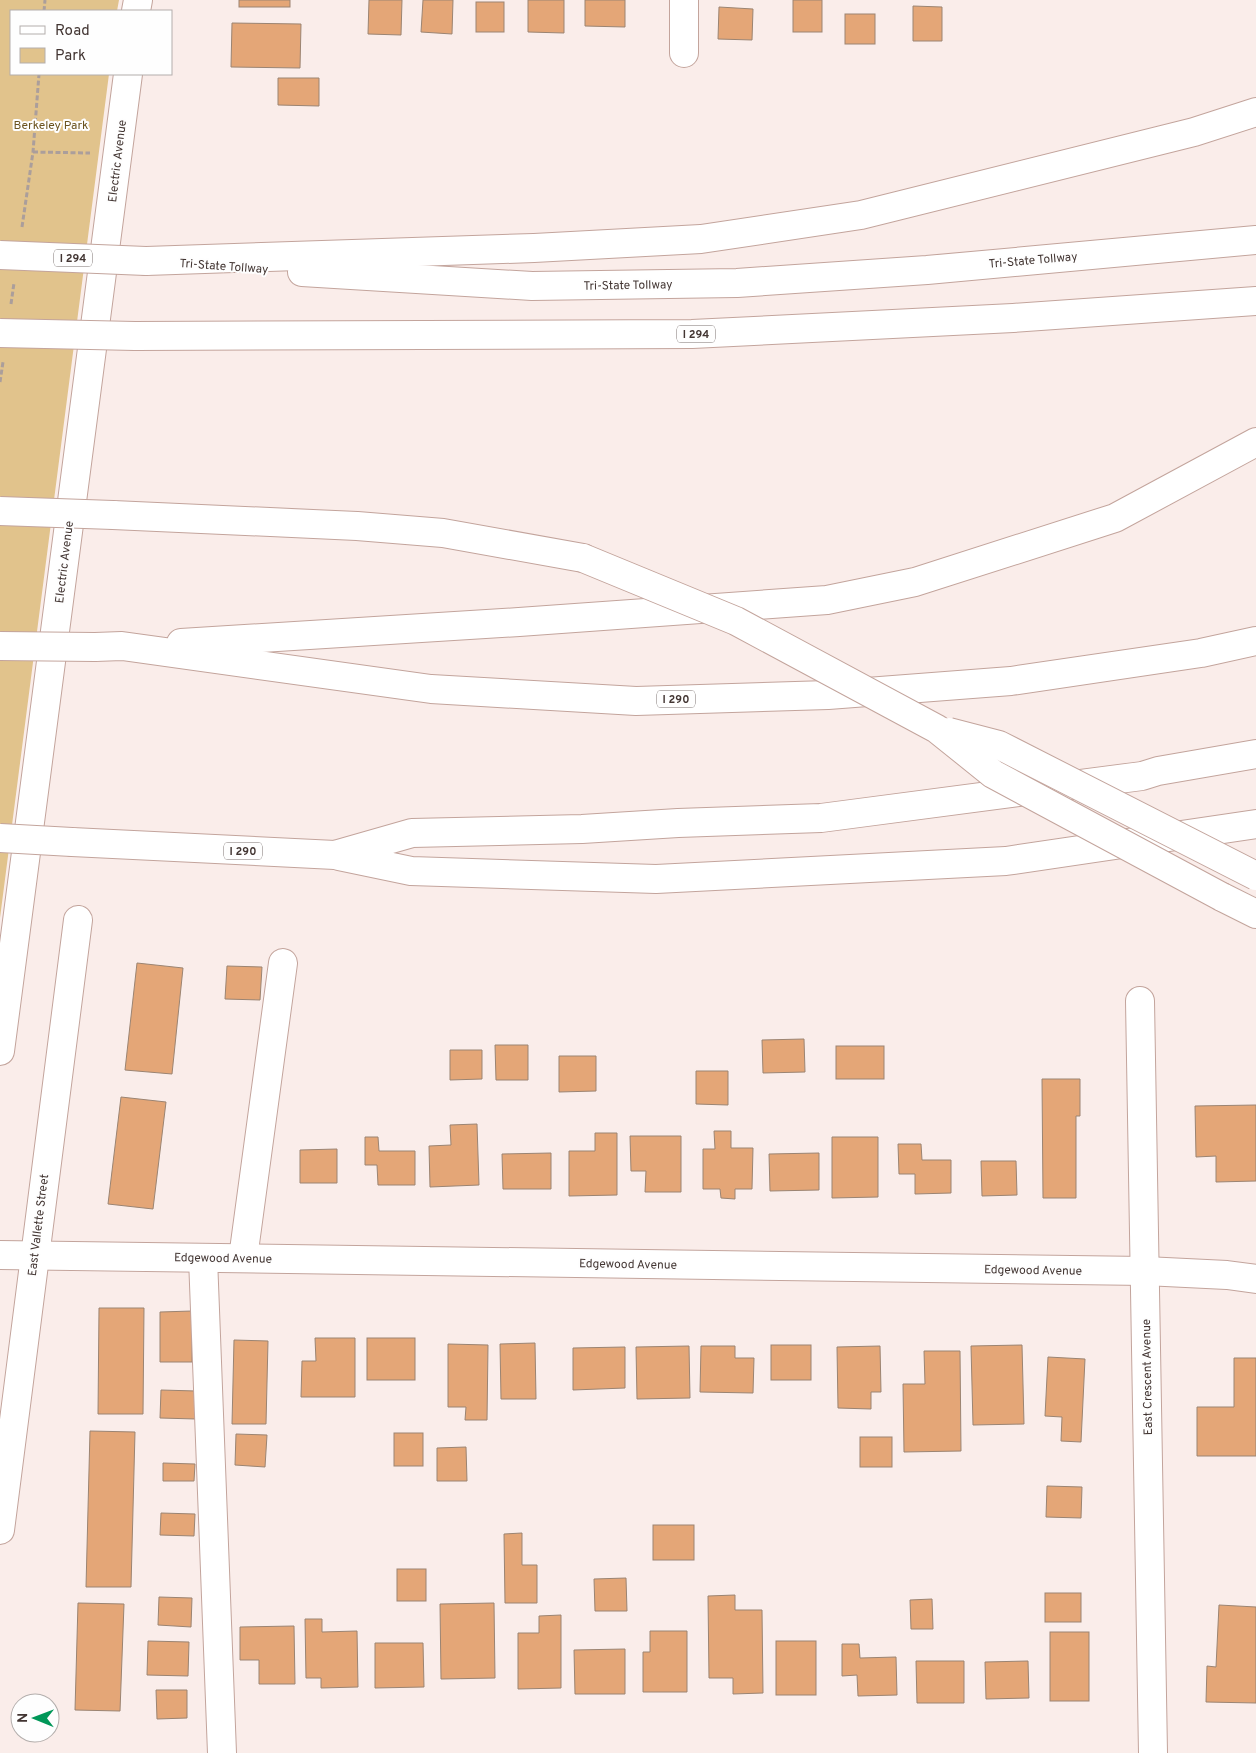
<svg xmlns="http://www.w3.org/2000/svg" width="1256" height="1753" font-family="Overpass,sans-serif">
<rect width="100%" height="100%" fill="#faedea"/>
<!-- green -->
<path fill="#e1c38c" d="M 0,0 L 119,0 L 117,11 L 11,11 L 11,74 L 109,74 L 0,918 Z"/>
<!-- building -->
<g fill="#e4a677" stroke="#9b8472">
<rect x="239" y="0" width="51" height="7"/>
<path d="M 369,0 L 402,0 L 401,35 L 368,34 Z"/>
<path d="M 423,0 L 453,0 L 452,34 L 421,32 Z"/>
<path d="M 528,0 L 564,0 L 564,33 L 528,32 Z"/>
<path d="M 585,0 L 625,0 L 625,27 L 585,26 Z"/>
<rect x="793" y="0" width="29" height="32"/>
<rect x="476" y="2" width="28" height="30"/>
<path d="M 913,6 L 942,7 L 942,41 L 913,41 Z"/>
<path d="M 719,7 L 753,9 L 752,40 L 718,39 Z"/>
<rect x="845" y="14" width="30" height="30"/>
<path d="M 232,23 L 301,24 L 300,68 L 231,67 Z"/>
<path d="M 278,78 L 319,78 L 319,106 L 278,105 Z"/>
<path d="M 137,963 L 183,968 L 172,1074 L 125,1070 Z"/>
<path d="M 227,966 L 262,967 L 260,1000 L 225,999 Z"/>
<path d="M 804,1039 L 805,1072 L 763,1073 L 762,1040 Z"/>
<path d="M 495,1045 L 528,1045 L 528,1080 L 496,1080 Z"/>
<rect x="836" y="1046" width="48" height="33"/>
<path d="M 450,1050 L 482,1050 L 482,1079 L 450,1080 Z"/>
<path d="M 559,1056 L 596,1056 L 596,1091 L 559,1092 Z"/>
<path d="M 696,1071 L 728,1071 L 728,1105 L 696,1104 Z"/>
<path d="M 1042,1079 L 1080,1079 L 1080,1116 L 1076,1116 L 1076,1198 L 1043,1198 Z"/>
<path d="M 121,1097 L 166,1102 L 153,1209 L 108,1204 Z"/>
<path d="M 1256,1105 L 1256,1181 L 1216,1182 L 1216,1156 L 1196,1157 L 1195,1106 Z"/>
<path d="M 477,1124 L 479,1185 L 430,1187 L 429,1146 L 451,1145 L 450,1125 Z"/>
<path d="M 714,1131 L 731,1131 L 731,1148 L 753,1148 L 752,1189 L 735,1189 L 735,1199 L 721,1198 L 720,1189 L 703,1189 L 703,1149 L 715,1149 Z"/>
<path d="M 595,1133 L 617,1133 L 617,1195 L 569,1196 L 569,1151 L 595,1151 Z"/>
<path d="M 630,1136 L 681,1136 L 681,1192 L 645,1192 L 646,1171 L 631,1171 Z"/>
<path d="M 365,1137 L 378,1137 L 379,1151 L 415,1151 L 415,1185 L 378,1185 L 377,1165 L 365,1165 Z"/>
<path d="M 832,1137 L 878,1137 L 878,1197 L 832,1198 Z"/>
<path d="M 898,1144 L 921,1144 L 922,1160 L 951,1160 L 951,1193 L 915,1194 L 915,1174 L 899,1174 Z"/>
<path d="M 337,1149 L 337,1183 L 300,1183 L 300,1150 Z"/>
<path d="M 551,1153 L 551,1189 L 503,1189 L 502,1154 Z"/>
<path d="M 819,1153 L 819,1190 L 770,1191 L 769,1154 Z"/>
<path d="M 981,1161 L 1016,1161 L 1017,1195 L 982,1196 Z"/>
<path d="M 99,1308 L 144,1308 L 143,1414 L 98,1414 Z"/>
<path d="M 192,1311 L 192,1362 L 160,1362 L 160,1312 Z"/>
<path d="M 315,1338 L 355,1338 L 355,1397 L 301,1397 L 302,1361 L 316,1361 Z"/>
<rect x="367" y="1338" width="48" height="42"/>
<path d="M 234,1340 L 268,1341 L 266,1424 L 232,1424 Z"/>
<path d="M 535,1343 L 536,1399 L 501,1399 L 500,1344 Z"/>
<path d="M 448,1344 L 488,1345 L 487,1420 L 465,1420 L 466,1407 L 448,1407 Z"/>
<rect x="771" y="1345" width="40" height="35"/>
<path d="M 1022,1345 L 1024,1424 L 973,1425 L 971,1346 Z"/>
<path d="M 689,1346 L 690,1398 L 637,1399 L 636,1347 Z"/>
<path d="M 701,1346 L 735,1346 L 735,1358 L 754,1358 L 753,1393 L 700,1392 Z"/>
<path d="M 880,1346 L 881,1392 L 871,1392 L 871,1409 L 838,1408 L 837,1347 Z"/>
<path d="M 625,1347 L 625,1388 L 573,1390 L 573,1348 Z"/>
<path d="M 924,1351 L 960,1351 L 961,1451 L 904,1452 L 903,1384 L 925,1384 Z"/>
<path d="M 1048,1357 L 1085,1359 L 1081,1442 L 1061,1441 L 1062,1417 L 1045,1416 Z"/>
<path d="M 1234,1358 L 1256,1358 L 1256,1456 L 1197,1456 L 1197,1407 L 1234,1407 Z"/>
<path d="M 161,1390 L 196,1391 L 196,1419 L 160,1418 Z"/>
<path d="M 90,1431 L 135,1432 L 131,1587 L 86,1587 Z"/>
<rect x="394" y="1433" width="29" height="33"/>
<path d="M 236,1434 L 267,1435 L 265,1467 L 235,1465 Z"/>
<rect x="860" y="1437" width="32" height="30"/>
<path d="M 466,1447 L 467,1481 L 437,1481 L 437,1448 Z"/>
<path d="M 163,1463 L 195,1464 L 194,1481 L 163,1481 Z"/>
<path d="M 1047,1486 L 1082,1487 L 1081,1518 L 1046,1517 Z"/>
<path d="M 161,1513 L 195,1514 L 194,1536 L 160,1535 Z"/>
<rect x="653" y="1525" width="41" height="35"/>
<path d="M 522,1533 L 522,1565 L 537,1565 L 537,1603 L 505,1603 L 504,1534 Z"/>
<rect x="397" y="1569" width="29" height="32"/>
<path d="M 626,1578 L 627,1611 L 595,1611 L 594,1579 Z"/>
<rect x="1045" y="1593" width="36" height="29"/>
<path d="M 735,1595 L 735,1610 L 762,1610 L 763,1693 L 733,1694 L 733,1678 L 709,1678 L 708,1596 Z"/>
<path d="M 159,1597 L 192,1598 L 191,1627 L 158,1625 Z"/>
<path d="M 932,1599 L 933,1629 L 911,1629 L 910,1600 Z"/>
<path d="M 78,1603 L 124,1604 L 120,1711 L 75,1710 Z"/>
<path d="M 494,1603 L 495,1678 L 441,1679 L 440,1604 Z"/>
<path d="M 1219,1605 L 1256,1607 L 1256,1703 L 1206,1702 L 1207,1666 L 1216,1667 Z"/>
<path d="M 561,1615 L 561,1688 L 518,1689 L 518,1633 L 539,1633 L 539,1616 Z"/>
<path d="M 305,1619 L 322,1619 L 322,1632 L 357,1631 L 358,1687 L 321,1688 L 321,1678 L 306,1678 Z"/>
<path d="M 294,1626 L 295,1684 L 259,1684 L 259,1660 L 240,1660 L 240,1627 Z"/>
<path d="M 650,1631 L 687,1631 L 687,1692 L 643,1692 L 643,1652 L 650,1652 Z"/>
<rect x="1050" y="1632" width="39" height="69"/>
<path d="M 148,1641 L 189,1642 L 188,1676 L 147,1675 Z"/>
<rect x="776" y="1641" width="40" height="54"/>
<path d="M 375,1643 L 423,1643 L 424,1687 L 375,1688 Z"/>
<path d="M 842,1644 L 859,1644 L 860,1658 L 896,1657 L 897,1695 L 858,1696 L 857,1675 L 842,1676 Z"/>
<path d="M 625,1649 L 625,1694 L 575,1694 L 574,1650 Z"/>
<path d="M 916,1661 L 964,1661 L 964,1703 L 917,1703 Z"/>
<path d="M 1028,1661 L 1029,1698 L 986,1699 L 985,1662 Z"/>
<path d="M 156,1690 L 187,1690 L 187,1718 L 157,1719 Z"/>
</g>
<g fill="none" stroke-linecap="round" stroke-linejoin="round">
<defs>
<g id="minor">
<path d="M 684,0 L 684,53"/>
<path d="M 136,11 L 138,0"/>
<path d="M 1140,1001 L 1153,1753"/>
<path d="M 0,1051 L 128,74"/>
<path d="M 0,1255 L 1145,1271 L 1227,1275 L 1256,1279"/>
<path d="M 203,1258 L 222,1753"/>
<path d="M 243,1258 L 283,963"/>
<path d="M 0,1530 L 78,920"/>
</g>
<g id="highway">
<path d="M 146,261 L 534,248 L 701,239 L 861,215 L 1194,132 L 1256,112"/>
<path d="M 302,272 L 532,286 L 737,283 L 927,270 L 1256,240"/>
<path d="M 135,336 L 692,334 L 1013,318 L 1256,301"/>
<path d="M 113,515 L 357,526 L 443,533 L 583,558"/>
<path d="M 181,643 L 519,622 L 827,600 L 915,582 L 1115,518 L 1256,442"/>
<path d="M 95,647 L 122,646 L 431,689 L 636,701 L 828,695 L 1011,681 L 1201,653 L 1256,641"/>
<path d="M 72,842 L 335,855 L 412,833 L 582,829 L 678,823 L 821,818 L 1142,776 L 1158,771 L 1256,754"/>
<path d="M 339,856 L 411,871 L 656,879 L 1006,861 L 1256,824"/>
<path d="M 1222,897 L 1256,914"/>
</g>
</defs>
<!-- minor casing -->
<use href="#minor" stroke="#c3a49c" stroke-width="30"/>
<!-- highway casing -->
<use href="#highway" stroke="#c3a49c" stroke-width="30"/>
<!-- path -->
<g stroke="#ab9e9b" stroke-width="3" stroke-dasharray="5 2.5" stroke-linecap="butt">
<path d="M 44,11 L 45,0"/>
<path d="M 33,152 L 90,153"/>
<path d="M 22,227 L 33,152 L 39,74"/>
<path d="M 11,304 L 14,283"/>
<path d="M 0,382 L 3,362"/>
</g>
<!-- minor -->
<use href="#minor" stroke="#fff" stroke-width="28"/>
<!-- highway -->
<use href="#highway" stroke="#fff" stroke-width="28"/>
<defs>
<g id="highway-bridge">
<path d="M 0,255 L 146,261"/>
<path d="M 0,333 L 135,336"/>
<path d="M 0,511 L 113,515"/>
<path d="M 583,558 L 736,621 L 937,729 L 993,774 L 1222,897"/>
<path d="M 0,646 L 95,647"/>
<path d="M 949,732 L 999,745 L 1256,876"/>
<path d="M 0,838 L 72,842"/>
</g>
</defs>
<!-- highway-bridge casing -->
<use href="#highway-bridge" stroke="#c3a49c" stroke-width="30" stroke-linecap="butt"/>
<!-- highway-bridge -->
<use href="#highway-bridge" stroke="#fff" stroke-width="28"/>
</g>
<g text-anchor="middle" stroke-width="4" stroke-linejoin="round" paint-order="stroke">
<!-- shield labels -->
<g fill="#fefefe" stroke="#7a716f" stroke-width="1">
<rect x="54" y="249.5" width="38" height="17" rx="4"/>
<rect x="677" y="325.5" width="38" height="17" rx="4"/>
<rect x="657" y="690.5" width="38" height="17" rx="4"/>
<rect x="224" y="842.5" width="38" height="17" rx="4"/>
</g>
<g font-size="11" font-weight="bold" fill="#423532">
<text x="73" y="262">I 294</text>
<text x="696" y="338">I 294</text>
<text x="676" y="703">I 290</text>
<text x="243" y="855">I 290</text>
</g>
<!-- park labels -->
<g font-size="12" fill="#6b531f" stroke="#fefefe">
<text x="51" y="129">Berkeley Park</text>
</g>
<!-- street labels -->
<g font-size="12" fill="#423532" stroke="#fefefe">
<text transform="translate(117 161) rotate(-83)" y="4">Electric Avenue</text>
<text transform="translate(1033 260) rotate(-5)" y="4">Tri-State Tollway</text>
<text transform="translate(224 266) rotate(4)" y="4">Tri-State Tollway</text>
<text transform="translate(628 285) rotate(-1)" y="4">Tri-State Tollway</text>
<text transform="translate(64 562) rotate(-83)" y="4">Electric Avenue</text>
<text transform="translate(38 1225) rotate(-83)" y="4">East Vallette Street</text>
<text transform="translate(223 1258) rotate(1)" y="4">Edgewood Avenue</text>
<text transform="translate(628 1264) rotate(1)" y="4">Edgewood Avenue</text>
<text transform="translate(1033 1270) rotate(1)" y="4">Edgewood Avenue</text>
<text transform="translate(1147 1377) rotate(-91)" y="4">East Crescent Avenue</text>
</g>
</g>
<!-- legend -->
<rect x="10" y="10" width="162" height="65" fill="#fefefe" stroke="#b3aeac"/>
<rect x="20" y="26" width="25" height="8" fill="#ffffff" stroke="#b3aeac"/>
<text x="55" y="35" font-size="15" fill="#423532">Road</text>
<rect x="20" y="48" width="25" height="15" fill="#e1c38c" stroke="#b3aeac"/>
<text x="55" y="60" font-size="15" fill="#423532">Park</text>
<!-- north arrow -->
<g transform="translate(35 1718) rotate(271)"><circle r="24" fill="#fefefe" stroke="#b3aeac"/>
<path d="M0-4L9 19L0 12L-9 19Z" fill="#009758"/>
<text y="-8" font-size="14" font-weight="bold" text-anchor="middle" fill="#423532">N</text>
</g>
</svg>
